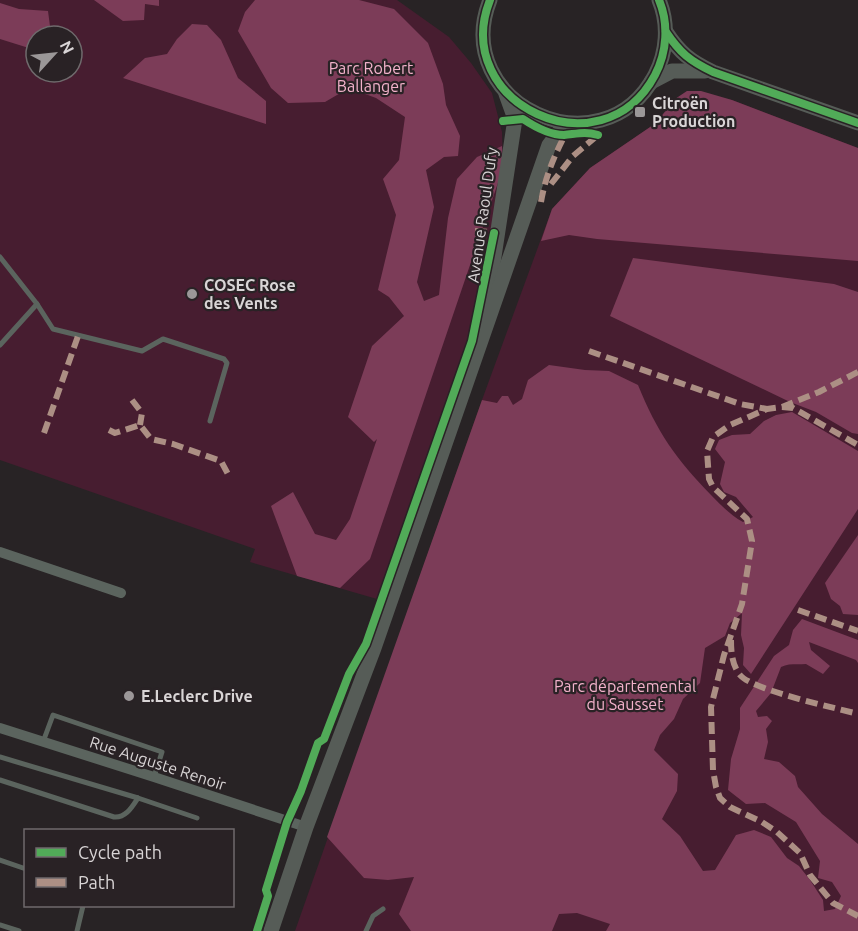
<svg xmlns="http://www.w3.org/2000/svg" width="858" height="931" font-family="Ubuntu,sans-serif">
<rect width="100%" height="100%" fill="#282325"/>
<!-- green -->
<g fill="#471d30" fill-rule="evenodd">
<path d="M 0,0 L 397,0 L 449,37 L 471,63 L 492,93 L 502,132 L 503,168 L 468,347 L 377,599 L 250,562 L 255,549 L 0,460 ZM 36,36 L 72,36 L 72,72 L 36,72 Z"/>
<path d="M 687,91 L 732,100 L 858,148 L 858,931 L 295,931 L 482,400 L 552,209 L 590,168 L 656,123 L 675,99 Z"/>
</g>
<!-- forest -->
<g fill="#7c3c58">
<path d="M 94,0 L 159,0 L 159,6 L 145,4 L 144,20 L 123,21 Z"/>
<path d="M 255,0 L 359,0 L 394,9 L 428,43 L 443,84 L 446,105 L 460,136 L 458,156 L 444,157 L 426,170 L 434,207 L 417,282 L 424,301 L 439,295 L 448,218 L 457,179 L 477,157 L 502,146 L 503,168 L 370,559 L 340,588 L 297,576 L 271,506 L 293,492 L 315,534 L 336,540 L 350,519 L 377,439 L 374,442 L 348,417 L 372,346 L 404,316 L 389,297 L 378,290 L 396,215 L 383,179 L 399,160 L 405,117 L 376,98 L 349,88 L 325,102 L 288,103 L 271,88 L 238,31 L 245,12 Z"/>
<path d="M 0,3 L 19,9 L 48,11 L 51,34 L 48,36 L 36,36 L 36,46 L 32,49 L 0,39 Z"/>
<path d="M 192,24 L 207,25 L 221,40 L 238,78 L 266,101 L 266,124 L 123,78 L 145,58 L 167,54 L 177,39 Z"/>
<path d="M 687,91 L 701,91 L 732,100 L 858,148 L 858,261 L 597,239 L 569,235 L 541,241 L 552,209 L 590,168 L 656,123 L 675,99 Z"/>
<path d="M 633,258 L 834,284 L 858,292 L 858,434 L 852,433 L 816,412 L 790,402 L 610,316 Z"/>
<path d="M 549,365 L 585,370 L 609,371 L 638,385 C 657,432 676,459 711,495 C 721,505 730,515 743,522 L 753,517 L 736,497 L 724,492 L 720,484 L 725,462 L 715,449 L 719,440 L 732,435 L 750,434 L 764,421 L 776,415 L 792,412 L 858,451 L 858,509 L 751,674 L 743,665 L 744,648 L 741,635 L 742,613 L 730,623 L 725,636 L 705,648 L 700,683 L 683,699 L 674,719 L 660,735 L 654,750 L 678,774 L 677,791 L 662,819 L 680,836 L 703,871 L 715,870 L 736,835 L 754,830 L 771,837 L 787,858 L 799,866 L 810,880 L 823,900 L 824,911 L 835,909 L 841,896 L 832,882 L 818,878 L 820,861 L 796,822 L 765,803 L 746,804 L 728,790 L 731,759 L 740,729 L 740,708 L 774,656 L 789,645 L 793,630 L 802,619 L 858,640 L 858,663 L 856,660 L 809,642 L 811,650 L 830,666 L 823,674 L 806,664 C 797,665 789,663 781,667 L 771,693 L 756,711 L 758,717 L 767,716 L 772,721 L 766,729 L 768,742 L 764,759 L 779,762 L 795,776 L 798,787 L 822,814 L 858,844 L 858,931 L 606,931 L 610,924 L 577,913 L 559,914 L 552,931 L 411,931 L 399,914 L 414,877 L 388,880 L 364,878 L 327,837 L 482,400 L 497,403 L 502,396 L 508,396 L 513,405 L 522,399 L 528,380 Z"/>
<path d="M 858,535 L 858,615 L 843,614 L 840,606 L 831,599 L 825,583 Z"/>
</g>
<g fill="none" stroke-linecap="round" stroke-linejoin="round">
<!-- lane -->
<g stroke="#5b645e" stroke-width="5">
<path d="M 0,257 L 37,304 L 0,345"/>
<path d="M 37,304 L 53,329 L 142,351 L 163,339 L 224,359 L 227,363 L 210,421"/>
<path d="M 43,742 L 53,715 L 162,752 L 154,777"/>
<path d="M 0,757 L 138,798 L 197,818"/>
<path d="M 0,780 L 114,817 C 126,818 132,807 138,798"/>
<path d="M 0,860 L 26,869"/>
<path d="M 0,925 L 19,931"/>
<path d="M 77,931 L 83,906"/>
<path d="M 366,931 L 373,916 L 383,909"/>
</g>
<!-- street -->
<g stroke="#5b645e" stroke-width="10">
<path d="M 0,552 L 121,593"/>
<path d="M 0,728 L 154,777 L 306,827"/>
</g>
<!-- secondary -->
<g stroke="#565c57" stroke-width="15">
<path d="M 490,0 C 449,104 602,175 655,75 C 667,52 669,24 659,0"/>
<path d="M 666,32 C 680,53 690,61 713,72 L 858,123"/>
<path d="M 651,82 L 672,71 L 705,71"/>
<path d="M 486,309 L 515,119 L 506,94"/>
<path d="M 271,931 L 306,827 L 374,648 L 549,145 L 566,123"/>
</g>
<!-- quiet -->
<g stroke="#ac8f84" stroke-width="6" stroke-dasharray="12 6" stroke-linecap="butt">
<path d="M 551,184 L 573,156 L 598,135"/>
<path d="M 541,202 C 545,178 554,156 565,135"/>
<path d="M 475,231 L 490,232"/>
<path d="M 589,351 L 740,404 L 767,409"/>
<path d="M 858,372 L 819,392 L 782,407 L 767,409 L 730,425 L 713,437 L 707,451 L 709,479 L 713,487 L 747,519 L 752,541 L 742,604 L 724,655 L 711,707 L 713,770 L 716,787 L 720,798 L 730,807 L 762,822 L 777,832 L 800,853 L 810,875 L 833,903 L 858,916"/>
<path d="M 132,400 L 142,413 L 140,425"/>
<path d="M 782,407 L 793,408 L 858,445"/>
<path d="M 109,430 L 115,433 L 140,425 L 151,439 L 173,444 L 221,461 L 229,476"/>
<path d="M 44,433 L 78,336"/>
<path d="M 798,610 L 858,631"/>
<path d="M 731,640 C 731,652 732,665 740,675 C 752,690 836,708 858,714"/>
</g>
<defs>
<g id="cycleway">
<path d="M 490,0 C 449,104 602,175 655,75 C 667,52 669,24 659,0"/>
<path d="M 666,32 C 680,53 690,61 713,72 L 858,123"/>
<path d="M 503,121 L 523,119 C 535,127 549,135 564,135 C 576,134 585,131 598,135"/>
<path d="M 257,931 L 268,896 L 266,890 L 287,822 L 301,791 L 318,743 L 324,739 L 349,674 L 366,644 L 472,341 L 494,233"/>
</g>
</defs>
<!-- cycleway casing -->
<use href="#cycleway" stroke="#292225" stroke-width="11"/>
<!-- cycleway -->
<use href="#cycleway" stroke="#51ab58" stroke-width="8"/>
</g>
<!-- markers -->
<g fill="#9b9798" stroke="#292225" stroke-width="2">
<rect x="634" y="106" width="12" height="12" rx="3"/>
<circle cx="192" cy="294" r="6"/>
<circle cx="129" cy="696" r="6"/>
</g>
<g text-anchor="middle" stroke-width="4.5" stroke-linejoin="round" paint-order="stroke">
<!-- park labels -->
<g font-size="16" fill="#f3b2cb" stroke="#292225">
<text x="371" y="74">Parc Robert<tspan x="371" dy="18">Ballanger</tspan></text>
<text x="625" y="692">Parc départemental<tspan x="625" dy="18">du Sausset</tspan></text>
</g>
<!-- poi labels -->
<g font-size="16" font-weight="bold" fill="#d9d5d6" stroke="#292225" text-anchor="start">
<text x="652" y="109">Citroën<tspan x="652" dy="18">Production</tspan></text>
<text x="204" y="291">COSEC Rose<tspan x="204" dy="18">des Vents</tspan></text>
<text x="141" y="702">E.Leclerc Drive</text>
</g>
<!-- street labels -->
<g font-size="16" fill="#d9d5d6" stroke="#292225">
<text transform="translate(482 215) rotate(-82)" y="6">Avenue Raoul Dufy</text>
<text transform="translate(158 763) rotate(18)" y="6">Rue Auguste Renoir</text>
</g>
</g>
<!-- legend -->
<rect x="24" y="829" width="210" height="78" fill="#292225" stroke="#6f6a6c" stroke-width="1.5"/>
<rect x="36" y="848" width="30" height="9" fill="#51ab58" stroke="#6f6a6c" stroke-width="1.5"/>
<text x="78" y="859" font-size="18" fill="#d9d5d6">Cycle path</text>
<rect x="36" y="878" width="30" height="9" fill="#ac8f84" stroke="#6f6a6c" stroke-width="1.5"/>
<text x="78" y="889" font-size="18" fill="#d9d5d6">Path</text>
<!-- north arrow -->
<g transform="translate(54 54) rotate(63)"><circle r="28" fill="#292225" stroke="#6f6a6c" stroke-width="1.5"/>
<path d="M0-4.5L10 22L0 15L-10 22Z" fill="#9b9798"/>
<text y="-9" font-size="16" font-weight="bold" text-anchor="middle" fill="#d9d5d6">N</text>
</g>
</svg>
